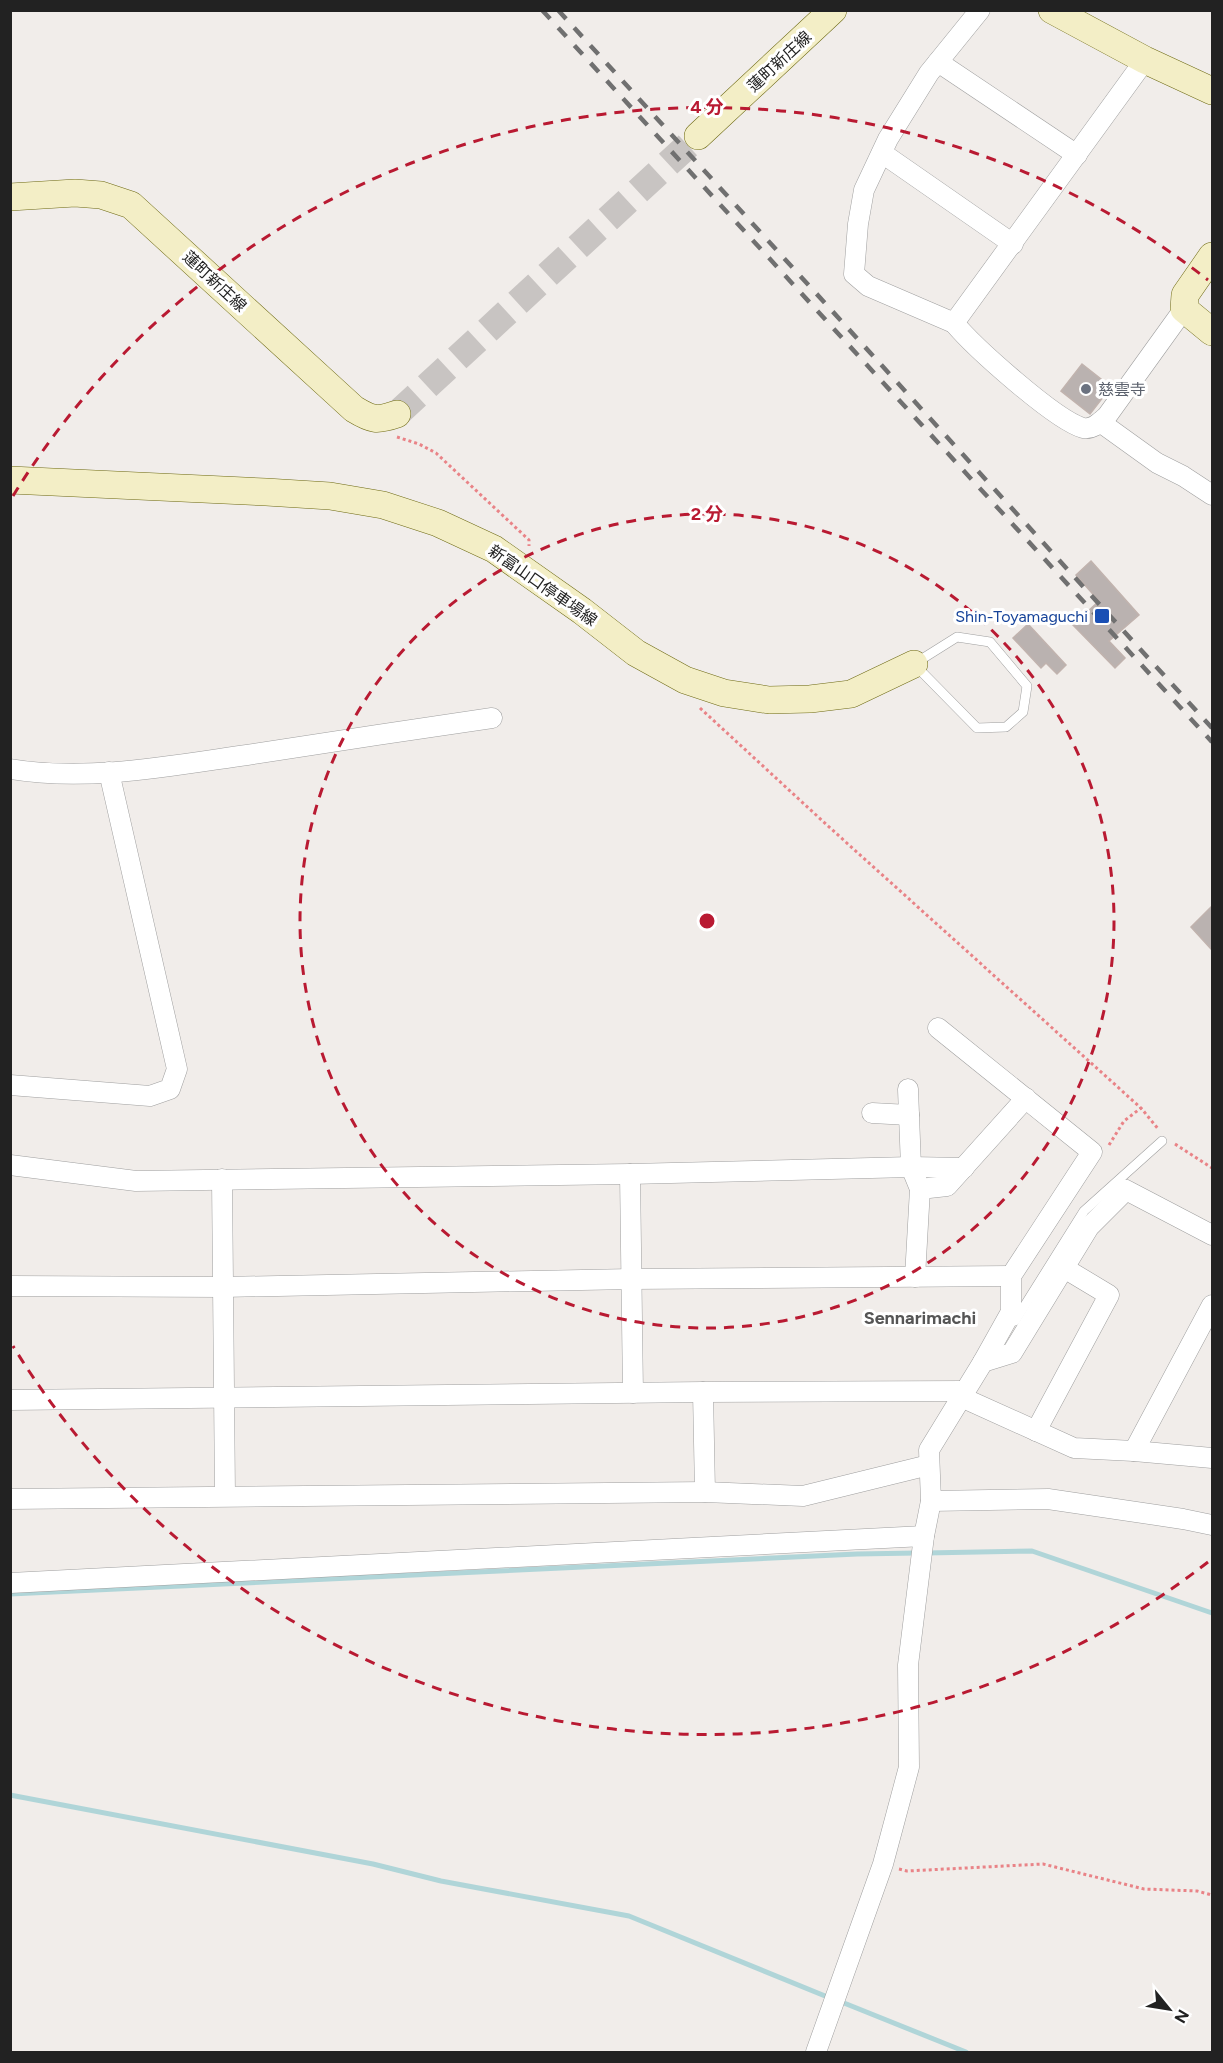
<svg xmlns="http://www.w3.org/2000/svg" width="1223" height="2063" font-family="Figtree,'Noto Sans JP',sans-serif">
<rect width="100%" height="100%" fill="#f1edea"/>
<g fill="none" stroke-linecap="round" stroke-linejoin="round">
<!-- stream -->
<g stroke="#b0d5d8" stroke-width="5">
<path d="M 926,1553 L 1032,1551 L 1212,1613"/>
<path d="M 10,1594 L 857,1554 L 917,1553"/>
<path d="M 10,1795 L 373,1864 L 441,1881 L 629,1916 L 830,1998"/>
<path d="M 839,2001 L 966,2052"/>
</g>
</g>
<!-- building -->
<g fill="#bab2b0" stroke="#c1b3ae" stroke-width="1.5">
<path d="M 1082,364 L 1111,387 L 1090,414 L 1061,391 Z"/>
<path d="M 1091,561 L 1139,615 L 1109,641 L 1125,658 L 1115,668 L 1073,625 L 1099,601 L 1076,575 Z"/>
<path d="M 1028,624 L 1066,665 L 1057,674 L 1046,663 L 1041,668 L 1013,638 Z"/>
<path d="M 1212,906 L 1212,950 L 1191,927 Z"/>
</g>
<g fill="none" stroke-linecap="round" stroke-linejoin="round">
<!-- secondary-tunnel -->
<path stroke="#c8c4c2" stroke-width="27" stroke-dasharray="27 14" stroke-linecap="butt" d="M 397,414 L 698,136"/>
<defs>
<g id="service">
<path d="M 957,637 L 990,642 L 1027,686 L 1023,712 L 1006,727 L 977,728 L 914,664 Z"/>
<path d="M 1015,1321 L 1084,1211 L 1162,1141"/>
</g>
<g id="minor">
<path d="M 980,10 L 929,73 L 888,139 L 864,190 L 858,224 L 854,274 L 868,286 L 954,323 L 1145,60"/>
<path d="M 938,62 L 1077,155"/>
<path d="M 882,153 L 1013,244"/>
<path d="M 954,323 C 974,347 1055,420 1083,428 C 1093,430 1100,422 1107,416 L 1184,309"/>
<path d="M 1100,422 L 1157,463 L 1183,476 L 1212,495"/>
<path d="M 10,769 C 88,782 170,766 247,755 C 329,742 410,730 492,718"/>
<path d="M 938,1028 L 1092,1152 L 1011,1276 L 1011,1312 L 983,1362"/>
<path d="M 10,1085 L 150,1096 L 170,1089 L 177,1069 L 109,772"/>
<path d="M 908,1089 L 911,1167 L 920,1189 L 915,1277"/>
<path d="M 872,1113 L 909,1115"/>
<path d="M 10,1165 L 136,1181 L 630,1174 L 911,1167 L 964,1168"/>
<path d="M 630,1174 L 633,1393"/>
<path d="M 222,1179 L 225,1495"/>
<path d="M 920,1189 L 947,1186 L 1026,1098"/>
<path d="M 10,1286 L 223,1287 L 631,1279 L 1011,1276"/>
<path d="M 703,1392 L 705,1492"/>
<path d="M 961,1397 L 1074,1448 L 1134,1451 L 1212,1458"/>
<path d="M 10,1400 L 703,1392 L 965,1391"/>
<path d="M 1036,1431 L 1109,1295 L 1064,1268"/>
<path d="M 1134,1451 L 1212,1305"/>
<path d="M 10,1499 L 705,1492 L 803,1496 L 929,1465"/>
<path d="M 931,1501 L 1048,1499 L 1183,1519 L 1212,1525"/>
<path d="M 10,1583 L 924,1536"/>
<path d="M 816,2052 L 883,1864 L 909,1767 L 908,1665 L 924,1536 L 931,1501 L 929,1450 L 983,1362 L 1012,1353 L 1089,1227 L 1126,1190 L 1212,1235"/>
</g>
<g id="secondary">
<path d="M 1052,10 L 1145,60 L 1212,91"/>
<path d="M 698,136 L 833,10"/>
<path d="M 10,197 L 75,193 L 101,195 L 131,205 L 354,409 C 372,420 377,421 397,414"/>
<path d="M 1212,256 L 1185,295 L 1184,309 L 1212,332"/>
<path d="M 10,480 L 266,492 L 330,496 L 383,505 L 438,523 L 494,549 L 582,611 L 636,653 L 685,680 L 724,693 L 769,700 L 810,699 L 851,694 L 914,664"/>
</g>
</defs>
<!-- service casing -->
<use href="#service" stroke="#9f9f9f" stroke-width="10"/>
<!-- minor casing -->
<use href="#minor" stroke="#9f9f9f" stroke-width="21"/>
<!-- secondary casing -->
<use href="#secondary" stroke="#6e6a14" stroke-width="28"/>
<!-- path -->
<g stroke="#e98387" stroke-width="3" stroke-dasharray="3 3" stroke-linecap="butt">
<path d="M 397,437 L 419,444 L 436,453 L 529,540 L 529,546"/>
<path d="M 700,708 L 828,826 L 1141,1108 L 1159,1130"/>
<path d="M 1175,1144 L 1212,1168"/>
<path d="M 1109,1145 L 1124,1121 L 1141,1108"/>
<path d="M 899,1869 L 907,1871 L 1043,1864 L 1144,1889 L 1197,1891 L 1212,1895"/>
</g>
<!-- service -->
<use href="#service" stroke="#fff" stroke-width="9"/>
<!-- minor -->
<use href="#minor" stroke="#fff" stroke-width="20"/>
<!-- secondary -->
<use href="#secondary" stroke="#f3eec6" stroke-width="27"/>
<!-- rail -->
<g stroke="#707070" stroke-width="4.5" stroke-dasharray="12 12" stroke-linecap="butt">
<path d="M 542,10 L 1212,742"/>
<path d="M 558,10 L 1212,728"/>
</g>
</g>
<!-- distance rings -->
<g fill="none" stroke="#b91a32" stroke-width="3" stroke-dasharray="10 8">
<circle cx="707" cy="921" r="407"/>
<path d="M1208 1562A814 814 0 0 1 13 1346M13 496A814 814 0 0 1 1208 280"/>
</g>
<!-- markers -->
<circle fill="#6b7280" stroke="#fff" stroke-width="2" cx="1086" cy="389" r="6"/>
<rect fill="#1a4fb4" stroke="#fff" stroke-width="2" x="1094" y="608" width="16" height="16" rx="3"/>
<g text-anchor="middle" stroke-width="6" stroke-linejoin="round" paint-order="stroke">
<!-- street labels -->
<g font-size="16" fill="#222" stroke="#fff">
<text transform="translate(779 61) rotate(-43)" y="6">蓮町新庄線</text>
<text transform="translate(215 281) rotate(43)" y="6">蓮町新庄線</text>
<text transform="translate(543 585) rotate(35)" y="6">新富山口停車場線</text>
</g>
<!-- worship labels -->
<g font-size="16" fill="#5b616d" stroke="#fff" text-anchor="start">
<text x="1098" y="395">慈雲寺</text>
</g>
<!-- transit labels -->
<g font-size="16" fill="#164399" stroke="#fff" text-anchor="end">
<text x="1088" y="622">Shin-Toyamaguchi</text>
</g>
<!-- neighbourhood labels -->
<g font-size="18" font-weight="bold" fill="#555" stroke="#fff">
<text x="920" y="1324">Sennarimachi</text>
</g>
</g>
<circle cx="707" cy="921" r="9" fill="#b91a32" stroke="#fff" stroke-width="3"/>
<g font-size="18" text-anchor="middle" font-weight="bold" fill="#b91a32" stroke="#fff" stroke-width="6" stroke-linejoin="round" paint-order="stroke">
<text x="707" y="113">4 分</text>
<text x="707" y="520">2 分</text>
</g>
<!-- border -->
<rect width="1223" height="2063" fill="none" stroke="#222222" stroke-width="24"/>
<!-- north arrow -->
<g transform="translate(1169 2009) rotate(120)" stroke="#ffffff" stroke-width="4.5" paint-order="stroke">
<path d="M0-4.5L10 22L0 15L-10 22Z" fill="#222222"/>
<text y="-9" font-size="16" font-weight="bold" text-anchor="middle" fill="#222222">N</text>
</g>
</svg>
